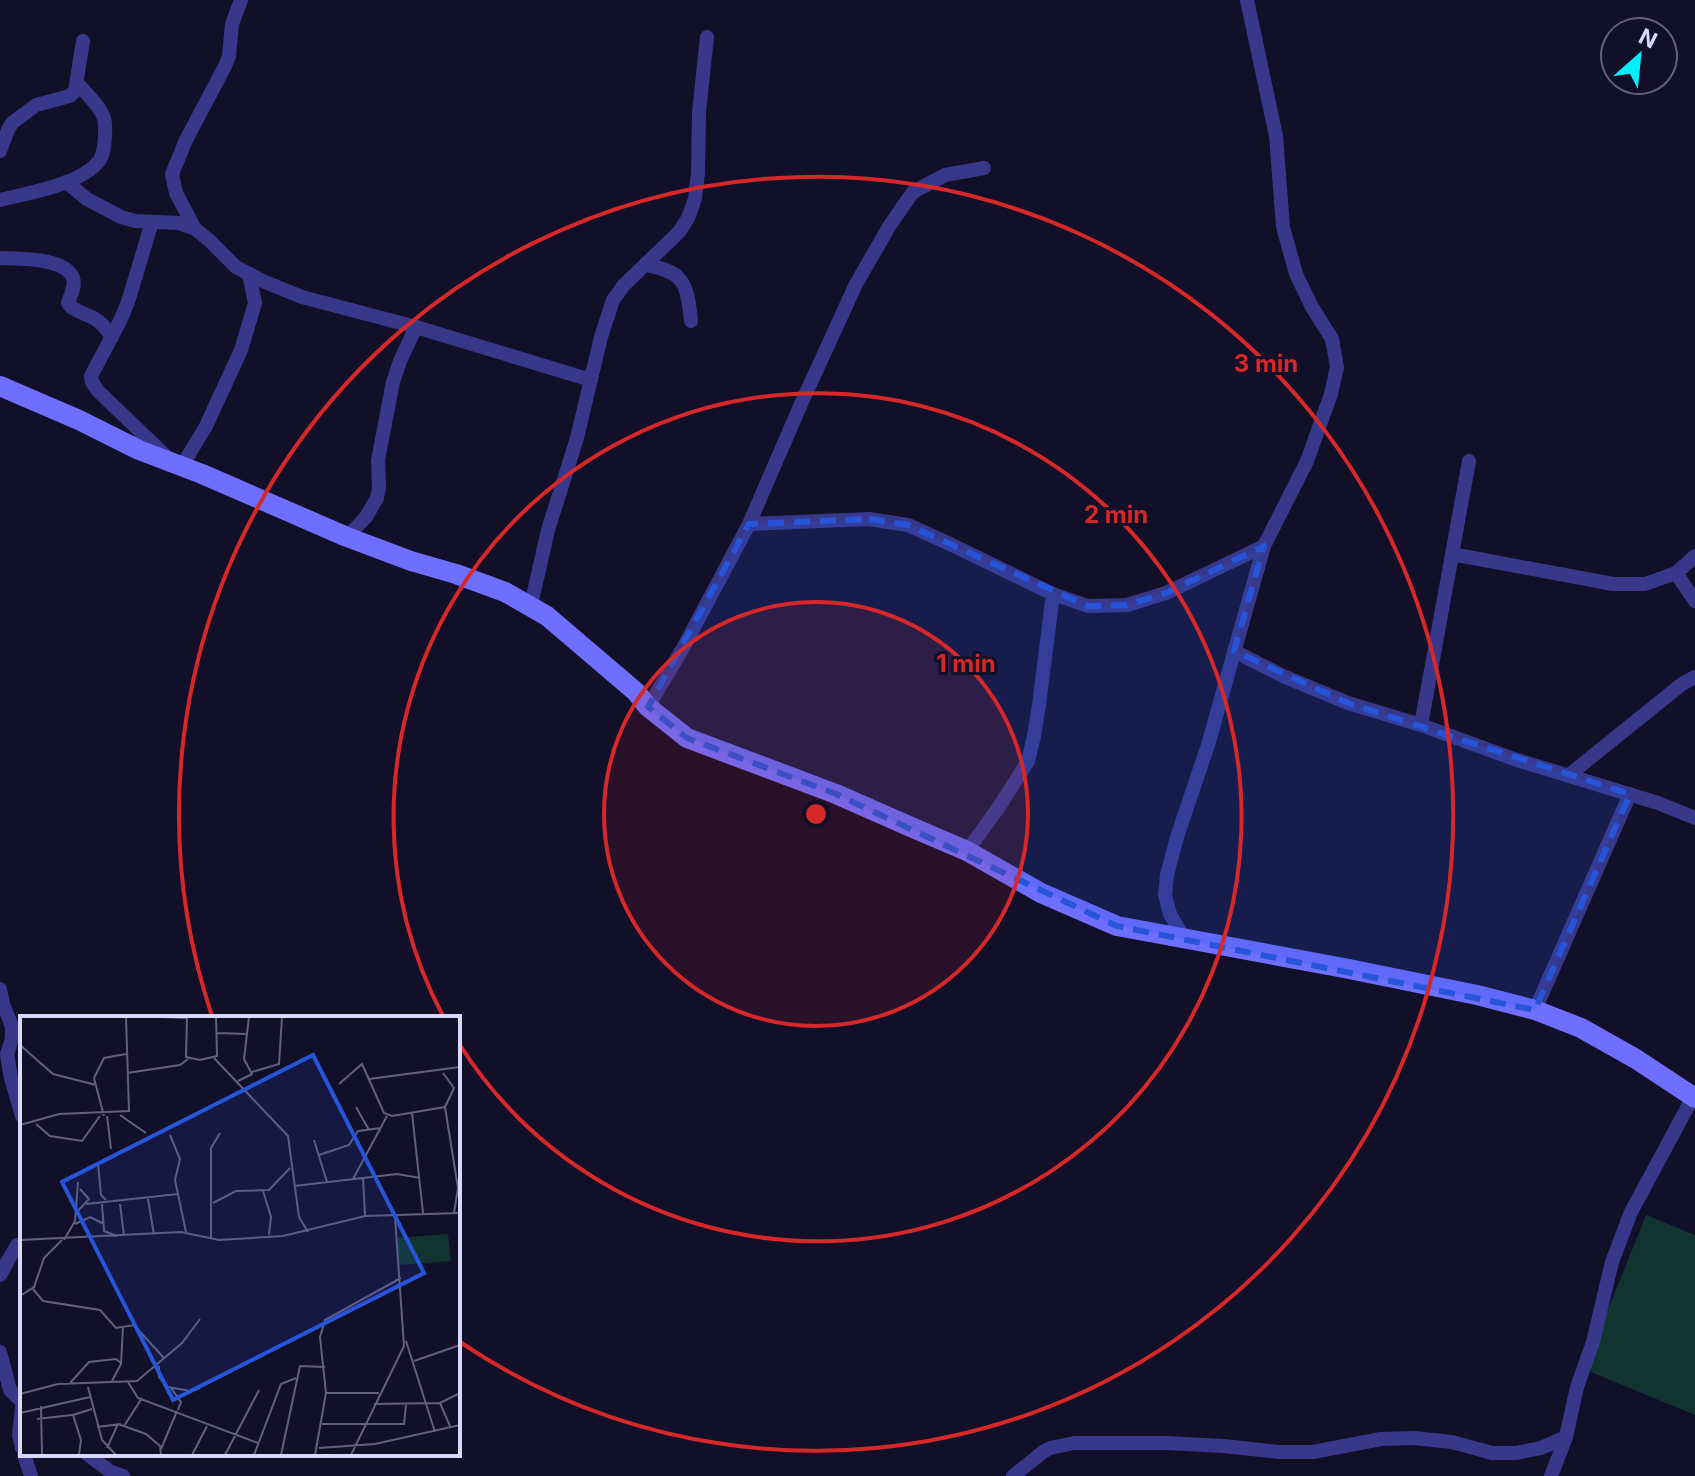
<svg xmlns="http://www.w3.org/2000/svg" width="1695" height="1476" font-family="Inter,sans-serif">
<rect width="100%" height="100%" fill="#120f29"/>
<!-- green -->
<path fill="#113431" d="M 1646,1215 L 1695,1235 L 1695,1415 L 1584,1369 Z"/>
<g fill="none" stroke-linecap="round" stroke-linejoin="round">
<!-- street -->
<g stroke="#38388a" stroke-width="14">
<path d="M 0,151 L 8,130 L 12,123 L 36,105 L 70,96 L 75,91 L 83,41"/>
<path d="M 66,182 L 87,199 L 121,217 L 135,221 L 179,223 L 195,229 L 209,240 L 236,267 L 265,282 L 302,297 L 416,327 L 591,380"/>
<path d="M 0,200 C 28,193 80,185 99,161 C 104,155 104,145 105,137 C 105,131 106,124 104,118 C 100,106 86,93 77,83"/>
<path d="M 152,222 L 128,302 L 120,321 L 91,376 L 92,382 L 98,391 L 168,458"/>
<path d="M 195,229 L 176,193 L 172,174 L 186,140 L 225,66 L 229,56 L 232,24 L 241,0"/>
<path d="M 0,258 C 18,259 65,257 73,278 C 76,286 70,296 68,303 L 71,307 C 92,320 96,313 112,337"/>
<path d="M 645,265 C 684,271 687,283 691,321"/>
<path d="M 182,466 L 206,426 L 241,350 L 255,303 L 249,274"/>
<path d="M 749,524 L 869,519 L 908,525 L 950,544 L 1053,594 L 1088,606 L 1127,605 L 1166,593 L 1264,546"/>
<path d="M 347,537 L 366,517 L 377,498 L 379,488 L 378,460 L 393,382 L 400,361 L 416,327"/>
<path d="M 1452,554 L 1613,584 L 1645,584 L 1676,573 L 1695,556"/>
<path d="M 1676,573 L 1695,601"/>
<path d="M 531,605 L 548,530 L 577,438 L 601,337 L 613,300 L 624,285 L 679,232 L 688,218 L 695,199 L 698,173 L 699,112 L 707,37"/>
<path d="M 1234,651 L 1283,676 L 1348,703 L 1421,725 L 1514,759 L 1658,803 L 1695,818"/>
<path d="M 648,707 L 683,648 L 749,524 L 801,404 L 856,284 L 890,225 L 913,192 L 945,175 L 984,168"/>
<path d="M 1421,725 L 1469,461"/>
<path d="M 1569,775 L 1682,684 L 1695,677"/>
<path d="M 967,851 L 999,807 L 1028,761 L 1034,736 L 1039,705 L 1053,594"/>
<path d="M 1185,940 L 1170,914 L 1165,895 L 1167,875 L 1177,837 L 1208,745 L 1264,546 L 1307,461 L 1331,394 L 1337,367 L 1332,339 L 1312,307 L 1296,274 L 1283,227 L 1276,136 L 1247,0"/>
<path d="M 0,989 L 3,1004 L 12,1026 L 12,1039 L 7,1054 L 11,1078 L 22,1116"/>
<path d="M 1535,1010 L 1630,794"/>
<path d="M 0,1275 L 17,1245"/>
<path d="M 0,1352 L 10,1390 L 22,1402"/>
<path d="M 22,1408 L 19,1435 L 22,1448"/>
<path d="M 24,1454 L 31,1476"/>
<path d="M 87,1454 L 111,1472 L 123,1476"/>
<path d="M 1013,1476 L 1043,1452 L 1050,1448 L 1074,1443 L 1167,1443 L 1224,1446 L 1279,1452 L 1313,1452 L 1381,1439 L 1414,1438 L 1452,1442 L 1492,1453 L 1516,1453 L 1541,1448 L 1566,1437"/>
<path d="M 1551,1476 L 1566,1437 L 1577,1387 L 1593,1342 L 1612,1262 L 1631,1212 L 1693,1097"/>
</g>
<!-- secondary -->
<path stroke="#6e6fff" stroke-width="20" d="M 0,386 L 79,420 L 139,450 L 202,474 L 347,537 L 411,561 L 456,574 L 505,592 L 547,616 L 636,692 L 648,707 L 687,738 L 836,794 L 911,827 L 967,851 L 1041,893 L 1117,926 L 1344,968 L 1477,995 L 1535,1010 L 1581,1028 L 1636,1059 L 1695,1098"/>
</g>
<!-- marked area -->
<path fill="#2655da" fill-opacity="0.2" stroke="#2655da" stroke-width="6" stroke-dasharray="16 10" stroke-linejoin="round" d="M 869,519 L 908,525 L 1088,606 L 1127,605 L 1166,593 L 1264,546 L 1234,651 L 1348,703 L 1630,794 L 1535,1010 L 1117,926 L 836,794 L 687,738 L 648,707 L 749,524 Z"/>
<!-- distance rings -->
<circle cx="816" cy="814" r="212" fill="#d62828" fill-opacity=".12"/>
<g fill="none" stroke="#d62828" stroke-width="4">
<circle cx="816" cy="814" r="212"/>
<path d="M443 1016A424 424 0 1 1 458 1042"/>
<path d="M212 1016A637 637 0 1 1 460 1342"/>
</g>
<!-- overview -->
<g transform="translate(20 1016)">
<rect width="440" height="440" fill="#120f29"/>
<path d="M 428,218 L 431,245 L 379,249 L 377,222 Z" fill="#113431"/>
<path fill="none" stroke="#625f7f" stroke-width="2" d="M 141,1 L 166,2M 167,1 L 166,41 L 180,44 L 197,40 L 196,1M 197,17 L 228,18M 0,29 L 33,58 L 76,69M 194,42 L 268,120 L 279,201 L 288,216M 232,56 L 259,48 L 262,1M 107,57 L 160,49 L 168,43M 349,63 L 440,51M 218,65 L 232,58 L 224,43 L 229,1M 319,68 L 342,48 L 364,97 L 372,100 L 425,91 L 434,72 L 423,57M 336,91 L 349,114M 425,91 L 438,172 L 434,197M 392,97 L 403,197M 100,99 L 126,117M 84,100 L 74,62 L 84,42 L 106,38M 87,100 L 91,133M 16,108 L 30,120 L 62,125 L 80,100M 0,109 L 39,98 L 109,95 L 106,1M 150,119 L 160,143 L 155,164 L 166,216M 294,124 L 307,166M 299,139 L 329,129 L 338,115 L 361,112M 78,147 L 81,179 L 86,184M 343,161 L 345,200M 333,163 L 367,100M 274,170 L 377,158 L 400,162M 243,175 L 251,201 L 249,219M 128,183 L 134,219M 193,187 L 216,175 L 249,174 L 270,152M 66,188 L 158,178M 82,188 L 84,215 L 97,220M 100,188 L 104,220M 55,198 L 69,183 L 60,173M 55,208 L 70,201 L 84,208M 191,222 L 191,132 L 200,117M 0,224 L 161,216 L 199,224 L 263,220 L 345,200 L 440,197M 44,224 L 55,205 L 58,166M 13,273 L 23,285 L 80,294 L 96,312 L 114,309 L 144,342M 0,280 L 14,271 L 24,242 L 42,224M 386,325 L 415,416M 394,345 L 440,329M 139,350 L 139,361 L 148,371 L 170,375 L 180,372M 92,365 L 101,348 L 103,311M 108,366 L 118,382 L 238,427M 50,367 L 69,346 L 96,343 L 101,347M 68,371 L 82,424 L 96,439M 151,372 L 161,386 L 158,394M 306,377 L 359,377M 0,378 L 38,368 L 117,365 L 162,327 L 180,303M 420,387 L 430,410M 354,388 L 420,387 L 440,377M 21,390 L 22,439M 0,397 L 70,381M 17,403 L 52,399M 302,408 L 384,408 L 386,389M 104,410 L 122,382M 77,411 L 101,408M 87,432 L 98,408 L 126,418 L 140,430 L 141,439M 299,432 L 355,428 L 440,409M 141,433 L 157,395M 59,439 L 61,424 L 53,399 L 72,393M 172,439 L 187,410M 205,439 L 239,374M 234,439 L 261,368 L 276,362M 261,439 L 280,350 L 305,351M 295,439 L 306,377 L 300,321 L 305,304 L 381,262M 331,439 L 384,330 L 375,201"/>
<path fill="#2655da" fill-opacity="0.15" stroke="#2655da" stroke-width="4" d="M 293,39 L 404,257 L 153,384 L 42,166 Z"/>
<rect width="440" height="440" fill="none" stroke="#dad7ff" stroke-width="4"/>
</g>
<circle cx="816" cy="814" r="12" fill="#d62828" stroke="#120f29" stroke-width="4"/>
<g font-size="24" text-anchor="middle" font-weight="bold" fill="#d62828" stroke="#120f29" stroke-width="6" stroke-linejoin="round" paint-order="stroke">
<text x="1266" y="372">3 min</text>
<text x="1116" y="523">2 min</text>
<text x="966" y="672">1 min</text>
</g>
<!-- north arrow -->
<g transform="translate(1639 56) rotate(27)"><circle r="38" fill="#120f29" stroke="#625f7f" stroke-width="2"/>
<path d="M0-6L14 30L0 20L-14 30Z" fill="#03eeff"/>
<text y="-12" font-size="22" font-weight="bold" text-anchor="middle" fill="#dad7ff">N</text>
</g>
</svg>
